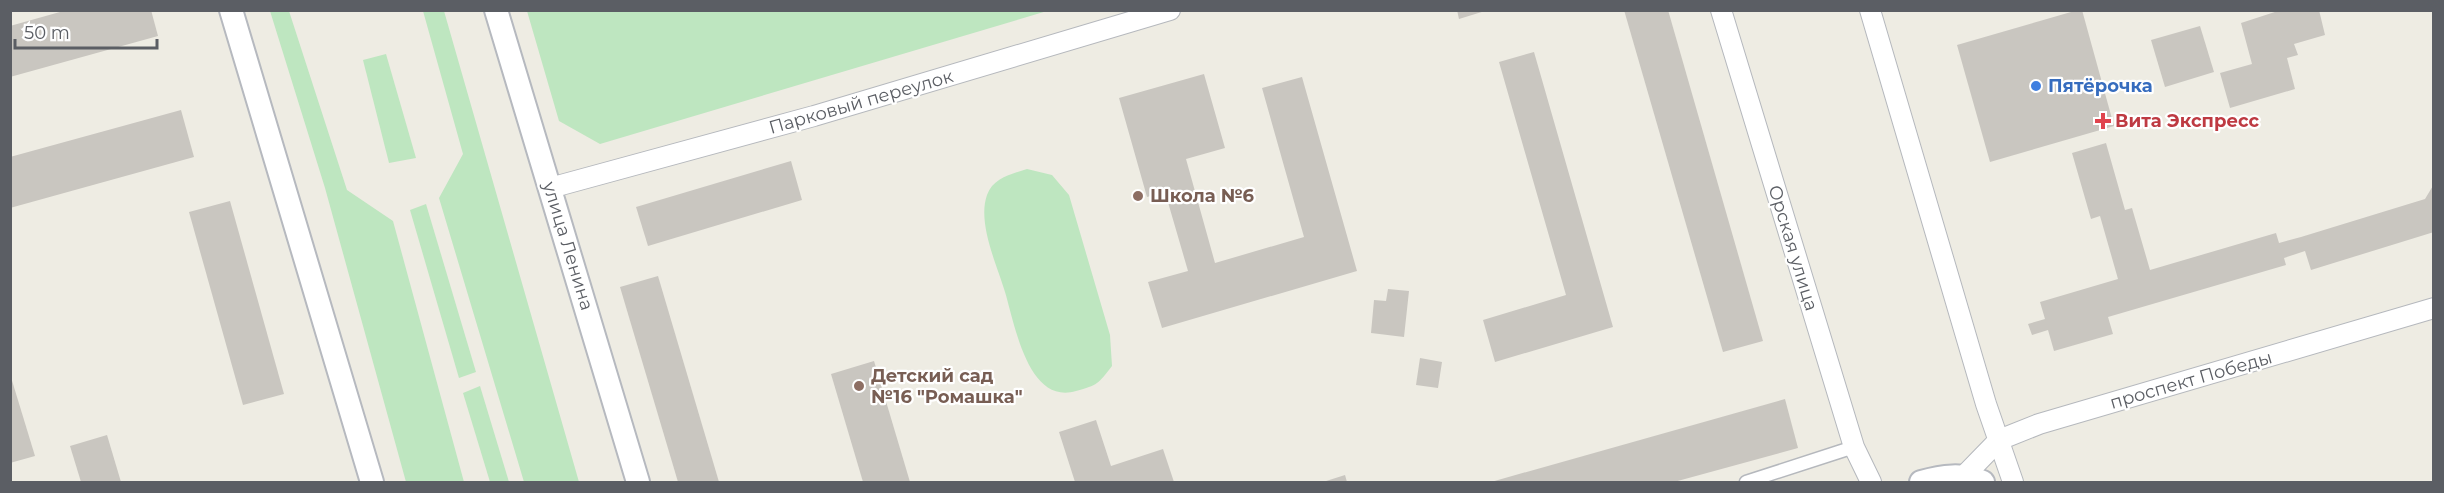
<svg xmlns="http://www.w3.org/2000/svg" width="2444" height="493" font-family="Montserrat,sans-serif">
<rect width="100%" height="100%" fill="#eeece3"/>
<!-- green -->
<g fill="#bee6c0">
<path d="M 270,11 L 289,11 L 347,190 L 393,221 L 464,482 L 406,482 L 325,188 Z"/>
<path d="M 423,11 L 444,11 L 579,482 L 524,482 L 439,198 L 463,154 Z"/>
<path d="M 527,11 L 527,10 L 1047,11 L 600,144 L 559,121 Z"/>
<path d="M 386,54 L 416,158 L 389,163 L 363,60 Z"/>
<path d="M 1027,169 L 1052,175 L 1069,195 L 1110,335 L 1112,366 C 1098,384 1098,385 1076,391 C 1028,405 1015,325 1005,292 C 997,265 977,223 987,195 C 993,178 1011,174 1027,169 Z"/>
<path d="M 426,204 L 476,372 L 459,378 L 410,210 Z"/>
<path d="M 480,386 L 509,482 L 490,482 L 463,393 Z"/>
</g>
<!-- building -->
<g fill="#c9c6c0">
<path d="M 67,10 L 151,10 L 158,36 L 10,77 L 10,26 Z"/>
<path d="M 1457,10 L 1485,10 L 1485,11 L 1459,19 Z"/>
<path d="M 1624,10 L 1668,10 L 1763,341 L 1723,352 Z"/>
<path d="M 2078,10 L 2082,10 L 2114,126 L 1990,162 L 1957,45 Z"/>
<path d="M 2281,10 L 2319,10 L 2325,35 L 2294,44 L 2298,55 L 2287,58 L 2295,89 L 2230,108 L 2220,73 L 2252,64 L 2241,23 Z"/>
<path d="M 2200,26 L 2214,72 L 2165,87 L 2151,40 Z"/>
<path d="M 1534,52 L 1613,327 L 1495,362 L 1483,320 L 1566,295 L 1499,62 Z"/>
<path d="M 1204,74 L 1225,148 L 1186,159 L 1215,263 L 1304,237 L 1262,88 L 1302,77 L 1357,271 L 1162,328 L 1148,282 L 1188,271 L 1165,192 L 1147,197 L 1119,98 Z"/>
<path d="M 181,110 L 194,157 L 10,208 L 10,157 Z"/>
<path d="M 2106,143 L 2125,210 L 2132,208 L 2150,270 L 2276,233 L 2279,243 L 2301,237 L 2425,199 L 2434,184 L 2434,232 L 2311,270 L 2305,251 L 2284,258 L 2286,265 L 2108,317 L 2113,334 L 2054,351 L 2048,330 L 2032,335 L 2028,324 L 2045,319 L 2040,302 L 2118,279 L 2100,216 L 2091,219 L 2072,153 Z"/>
<path d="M 791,161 L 802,200 L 648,246 L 636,207 Z"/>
<path d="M 230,201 L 284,394 L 243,405 L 189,212 Z"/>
<path d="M 658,276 L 719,482 L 678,482 L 620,287 Z"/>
<path d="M 1388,289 L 1409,291 L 1404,337 L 1371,333 L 1374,300 L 1386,301 Z"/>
<path d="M 1420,358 L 1442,362 L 1438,388 L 1416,385 Z"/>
<path d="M 874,361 L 910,482 L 863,482 L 831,374 Z"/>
<path d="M 10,374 L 35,456 L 10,463 Z"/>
<path d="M 1785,399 L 1798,448 L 1674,482 L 1491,482 Z"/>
<path d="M 1096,420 L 1111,466 L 1163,449 L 1174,482 L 1075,482 L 1059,432 Z"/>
<path d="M 107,435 L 121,482 L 81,482 L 70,446 Z"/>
<path d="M 1345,475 L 1347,482 L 1323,482 Z"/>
</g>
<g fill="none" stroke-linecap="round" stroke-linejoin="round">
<defs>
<path id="pedestrian" d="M 1746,482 L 1854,447"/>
<g id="tertiary">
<path d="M 1721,10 L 1854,447 L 1871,482"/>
<path d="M 1870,10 L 1986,404 L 2013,482"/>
<path d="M 550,188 L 814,116 L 1170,10"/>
<path d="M 1963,477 L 1999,440 L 2039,424 L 2434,308"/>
</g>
<g id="secondary">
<path d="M 231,10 L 372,482"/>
<path d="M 496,10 L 638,482"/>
<path d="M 1921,482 C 1942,476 1963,473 1983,482"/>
</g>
</defs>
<!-- pedestrian casing -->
<use href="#pedestrian" stroke="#b5b8bd" stroke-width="15"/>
<!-- tertiary casing -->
<use href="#tertiary" stroke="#b5b8bd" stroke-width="22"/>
<!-- secondary casing -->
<use href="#secondary" stroke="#b6b9bf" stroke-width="26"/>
<!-- pedestrian -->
<use href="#pedestrian" stroke="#fff" stroke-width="12"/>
<!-- tertiary -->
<use href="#tertiary" stroke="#fff" stroke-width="20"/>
<!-- secondary -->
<use href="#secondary" stroke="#fff" stroke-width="22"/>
</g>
<!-- markers -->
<circle fill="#3f7fe0" stroke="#fff" stroke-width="2" cx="2036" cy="86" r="6"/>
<path fill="#e0444e" stroke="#fff" stroke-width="2" d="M2100 112h6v6h6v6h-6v6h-6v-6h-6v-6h6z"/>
<g fill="#8d6e63" stroke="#fff" stroke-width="2">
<circle cx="1138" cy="196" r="6"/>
<circle cx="859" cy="386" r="6"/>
</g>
<g text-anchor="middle" stroke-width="4.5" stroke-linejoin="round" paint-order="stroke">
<!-- shop labels -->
<g font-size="18" font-weight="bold" fill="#366cbe" stroke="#fff" text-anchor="start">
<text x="2048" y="92">Пятёрочка</text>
</g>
<!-- street labels -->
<g font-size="18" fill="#5b5e64" stroke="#fff">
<text transform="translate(861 102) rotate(-16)" y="6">Парковый переулок</text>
<text transform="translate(568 246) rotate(73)" y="6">улица Ленина</text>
<text transform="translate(1793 248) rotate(73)" y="6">Орская улица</text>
<text transform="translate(2191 380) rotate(-16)" y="6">проспект Победы</text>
</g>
<!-- health labels -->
<g font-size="18" font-weight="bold" fill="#be3a42" stroke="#fff" text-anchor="start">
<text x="2115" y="127">Вита Экспресс</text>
</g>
<!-- education labels -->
<g font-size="18" font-weight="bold" fill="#785e54" stroke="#fff" text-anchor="start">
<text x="1150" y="202">Школа №6</text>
<text x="871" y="382">Детский сад<tspan x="871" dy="21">№16 "Ромашка"</tspan></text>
</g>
</g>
<!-- border -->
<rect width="2444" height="493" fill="none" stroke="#5b5e64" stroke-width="24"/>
<!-- scale -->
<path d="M15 39v9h142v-9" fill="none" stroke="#5b5e64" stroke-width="3"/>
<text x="24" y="39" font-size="18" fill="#5b5e64" stroke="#ffffff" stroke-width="4.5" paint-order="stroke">50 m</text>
</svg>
